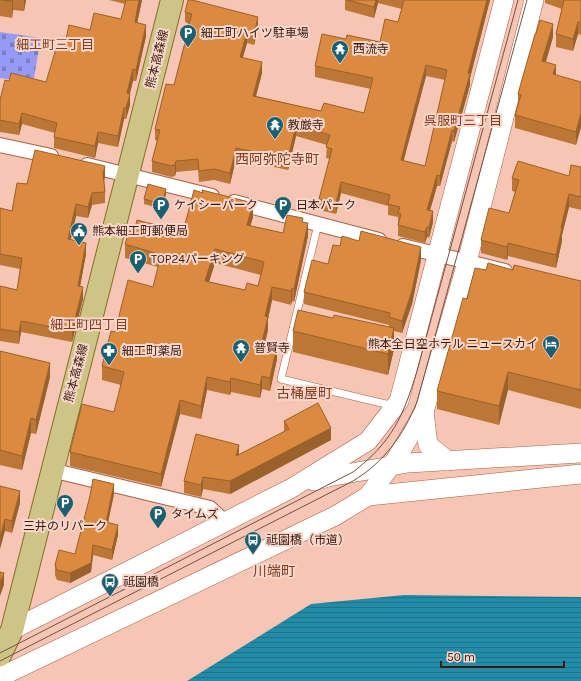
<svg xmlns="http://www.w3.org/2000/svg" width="581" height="681" font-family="Karla,'Noto Sans JP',sans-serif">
<defs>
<pattern id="cemetery-stones" width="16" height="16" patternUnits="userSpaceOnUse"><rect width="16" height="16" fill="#969af5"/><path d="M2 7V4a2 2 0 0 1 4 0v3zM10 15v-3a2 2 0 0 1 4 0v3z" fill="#7b7dc5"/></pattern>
<pattern id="water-rules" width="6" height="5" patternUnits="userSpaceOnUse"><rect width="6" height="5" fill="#228ca8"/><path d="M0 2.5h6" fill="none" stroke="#1f7287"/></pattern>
</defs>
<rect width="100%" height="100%" fill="#f6c5b3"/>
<!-- cemetery -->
<path fill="url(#cemetery-stones)" d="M 0,32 L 41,38 L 33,83 L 0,78 Z"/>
<!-- water -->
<path fill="url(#water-rules)" d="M 404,595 L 581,597 L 581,681 L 187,681 L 311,604 Z"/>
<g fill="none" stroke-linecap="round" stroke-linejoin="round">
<defs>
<path id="lane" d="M 318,224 L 281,379 L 394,406"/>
<g id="street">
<path d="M 0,145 L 51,156"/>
<path d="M 87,165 L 212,196"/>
<path d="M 234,202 L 379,240"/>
<path d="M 403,246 L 505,271"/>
<path d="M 51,470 L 210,508 L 225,522"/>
</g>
<g id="secondary">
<path d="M 424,412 L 428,445 L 448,461"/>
<path d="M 314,481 L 328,477 L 408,463 L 581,453"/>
<path d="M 368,496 L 581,474"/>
<path d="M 12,630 L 290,489 L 368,441 L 399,401 L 504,0"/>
<path d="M 0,677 L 335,516 L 368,496 L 396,459 L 424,412 L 467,262 L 534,0"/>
</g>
<path id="primary" d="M 0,655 L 12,630 L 172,0"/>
</defs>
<!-- lane casing -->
<use href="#lane" stroke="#a96045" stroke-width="8"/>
<!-- street casing -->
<use href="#street" stroke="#a96045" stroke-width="16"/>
<!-- secondary casing -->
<use href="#secondary" stroke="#a96045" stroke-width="20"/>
<!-- primary casing -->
<use href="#primary" stroke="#846f27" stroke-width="24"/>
<!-- lane -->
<use href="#lane" stroke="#fff" stroke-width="7"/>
<!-- street -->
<use href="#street" stroke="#fff" stroke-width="14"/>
<!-- secondary -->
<use href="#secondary" stroke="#fff" stroke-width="19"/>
<!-- primary -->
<use href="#primary" stroke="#cdc485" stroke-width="22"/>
<!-- tram -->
<g stroke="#755143" stroke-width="1">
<path d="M 0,653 L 353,472 C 392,442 403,417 417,371 L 518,0"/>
<path d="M 0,661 L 353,481 C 384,462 403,436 417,402 L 527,0"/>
</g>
</g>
<!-- wall -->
<g fill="#bc7736" fill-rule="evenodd">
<path d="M 0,0 L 26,0 L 24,11 L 13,10 L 12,18 L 0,16 Z"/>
<path d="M 109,0 L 142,0 L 137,23 L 146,36 L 136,81 L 133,81 L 130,93 L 130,105 L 126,119 L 124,119 L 118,147 L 98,143 L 95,158 L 54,148 L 54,137 L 55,133 L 22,124 L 19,135 L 0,132 L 0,100 L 9,81 L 46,82 L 65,44 L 90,30 L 121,19 L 125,4 Z"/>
<path d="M 345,0 L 490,0 L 470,78 L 470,85 L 454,142 L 452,141 L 440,186 L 437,186 L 430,210 L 433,222 L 429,238 L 427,237 L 425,243 L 398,236 L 398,217 L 388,215 L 388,206 L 341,193 L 336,214 L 319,210 L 319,199 L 330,159 L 326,158 L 327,145 L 296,136 L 288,170 L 236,159 L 230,184 L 214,180 L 199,182 L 198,170 L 176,172 L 175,176 L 171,177 L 152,172 L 152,161 L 157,141 L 155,140 L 155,129 L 174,85 L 187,36 L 187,30 L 189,24 L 185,22 L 185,12 L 258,28 L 254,45 L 247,43 L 243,57 L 262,73 L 256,96 L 321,111 L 364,113 L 371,89 L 315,77 L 315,66 L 346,39 L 380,42 L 398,22 L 402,9 L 378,3 L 374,18 L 345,10 ZM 426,76 L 445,80 L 425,166 L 403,161 Z"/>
<path d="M 545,0 L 581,0 L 581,35 L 578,34 L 573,51 L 556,47 L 556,34 L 562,9 L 545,3 Z"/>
<path d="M 553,37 L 546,62 L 556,75 L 581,82 L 581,127 L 576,145 L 515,128 L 515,115 L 518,105 L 518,94 Z"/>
<path d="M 581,167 L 581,210 L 569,207 L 562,235 L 562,241 L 556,268 L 508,256 L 507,260 L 481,253 L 481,240 L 509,213 L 515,192 L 512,191 L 512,178 L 569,176 Z"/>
<path d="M 105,177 L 104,181 L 105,192 L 105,203 L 92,205 L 88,218 L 76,216 L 71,240 L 86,254 L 80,287 L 83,299 L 72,342 L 21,332 L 19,344 L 0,341 L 0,286 L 17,290 L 20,269 L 0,265 L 0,208 L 12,211 L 27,184 Z"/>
<path d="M 202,190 L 253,217 L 250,226 L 283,233 L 303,222 L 308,236 L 294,302 L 292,301 L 291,305 L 272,300 L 268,319 L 268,330 L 265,343 L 277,359 L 270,391 L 262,389 L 260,398 L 231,392 L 230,395 L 207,390 L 201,419 L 180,414 L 161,487 L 70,466 L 70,452 L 114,412 L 121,385 L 102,380 L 102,366 L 115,332 L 153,287 L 158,267 L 125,258 L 125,244 L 134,232 L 183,232 L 202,192 ZM 215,263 L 261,275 L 258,286 L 245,290 L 209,282 Z"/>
<path d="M 166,194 L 162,209 L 144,204 L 144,199 Z"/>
<path d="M 340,246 L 421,260 L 412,304 L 402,333 L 394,331 L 394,349 L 388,375 L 293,352 L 293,331 L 333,318 L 389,327 L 389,325 L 304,304 L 304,292 L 328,264 Z"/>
<path d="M 486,270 L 513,270 L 581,281 L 581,409 L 508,390 L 499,425 L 437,409 L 437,391 L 467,299 Z"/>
<path d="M 0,351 L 50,377 L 36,434 L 31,433 L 22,470 L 0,465 Z"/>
<path d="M 284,421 L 331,440 L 230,494 L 203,489 L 201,497 L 184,493 L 184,481 L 239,455 L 284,432 Z"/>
<path d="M 0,486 L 20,503 L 12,533 L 5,531 Z"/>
<path d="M 114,494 L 108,522 L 118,535 L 112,560 L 93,555 L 91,572 L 70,583 L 57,580 L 55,575 L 55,565 L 75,554 L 90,496 Z"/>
</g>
<!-- shaded-wall -->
<g fill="#99612c">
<path d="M 12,0 L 13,0 L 13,10 L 12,18 Z"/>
<path d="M 24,0 L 26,0 L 24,11 Z"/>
<path d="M 139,0 L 142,0 L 135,33 L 135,22 Z"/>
<path d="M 376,0 L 378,0 L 378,3 L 374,18 L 374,7 Z"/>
<path d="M 487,0 L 490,0 L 470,78 L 470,85 L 454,142 L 454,131 L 468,73 Z"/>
<path d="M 258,17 L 258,28 L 254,45 L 254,34 Z"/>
<path d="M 578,22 L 578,34 L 573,51 L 573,39 Z"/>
<path d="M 553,24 L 553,37 L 542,74 L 542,61 Z"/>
<path d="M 146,25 L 146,36 L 136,81 L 136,70 Z"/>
<path d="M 247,32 L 247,43 L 240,67 L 240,57 Z"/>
<path d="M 262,62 L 262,73 L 253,107 L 253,96 Z"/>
<path d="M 426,65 L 426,76 L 401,171 L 401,160 Z"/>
<path d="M 556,65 L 556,78 L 553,74 Z"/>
<path d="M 133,69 L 133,81 L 127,104 L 127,93 Z"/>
<path d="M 130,94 L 130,105 L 126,119 L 126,108 Z"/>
<path d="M 124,108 L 124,119 L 118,147 L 118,136 Z"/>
<path d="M 22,113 L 22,124 L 19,135 L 19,124 Z"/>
<path d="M 581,113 L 581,127 L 576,145 L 576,132 Z"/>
<path d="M 296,125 L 296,136 L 288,170 L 288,159 Z"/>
<path d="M 452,130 L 452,141 L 440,186 L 440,176 Z"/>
<path d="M 98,132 L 98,143 L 95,158 L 95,146 Z"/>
<path d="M 236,148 L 236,159 L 230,184 L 230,173 Z"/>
<path d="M 176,161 L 176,172 L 175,176 L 175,165 Z"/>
<path d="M 105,166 L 105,177 L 103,184 L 103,173 Z"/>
<path d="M 437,175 L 437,186 L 427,221 L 427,210 Z"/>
<path d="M 341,182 L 341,193 L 336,214 L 336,203 Z"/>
<path d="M 166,189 L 166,194 L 162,209 L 162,204 Z"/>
<path d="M 92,193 L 92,205 L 88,218 L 88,207 Z"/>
<path d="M 569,194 L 569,207 L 562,235 L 562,241 L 556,268 L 556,255 L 561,228 Z"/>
<path d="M 253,203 L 253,217 L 247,238 L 247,225 Z"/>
<path d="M 76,204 L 76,216 L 68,250 L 68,239 Z"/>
<path d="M 433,211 L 433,222 L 429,238 L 429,227 Z"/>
<path d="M 308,223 L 308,236 L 294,302 L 294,289 Z"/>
<path d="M 427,227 L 427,237 L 425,243 L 425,232 Z"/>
<path d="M 86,243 L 86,254 L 78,297 L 78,286 Z"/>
<path d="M 508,243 L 508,256 L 507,260 L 507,247 Z"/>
<path d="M 421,247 L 421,260 L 412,304 L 402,333 L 402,321 Z"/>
<path d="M 215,249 L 215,263 L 205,294 L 205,281 Z"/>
<path d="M 83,287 L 83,299 L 72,342 L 72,331 Z"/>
<path d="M 272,287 L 272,300 L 268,319 L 268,330 L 262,355 L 262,342 L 265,316 Z"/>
<path d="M 292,288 L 292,301 L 291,305 L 291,291 Z"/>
<path d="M 21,321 L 21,332 L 19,344 L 19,332 Z"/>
<path d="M 394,328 L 394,349 L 388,375 L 388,354 Z"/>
<path d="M 277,345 L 277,359 L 270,391 L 270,378 Z"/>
<path d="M 50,363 L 50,377 L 36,434 L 36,420 Z"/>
<path d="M 508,372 L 508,390 L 499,425 L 499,406 Z"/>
<path d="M 262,376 L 262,389 L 260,398 L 260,385 Z"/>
<path d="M 207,377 L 207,390 L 201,419 L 201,406 Z"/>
<path d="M 231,378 L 231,392 L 230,395 L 230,382 Z"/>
<path d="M 180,400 L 180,414 L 161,487 L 161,474 Z"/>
<path d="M 31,418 L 31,433 L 22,470 L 22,456 Z"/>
<path d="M 331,428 L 331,440 L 230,494 L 230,481 Z"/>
<path d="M 239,445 L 239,457 L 236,456 Z"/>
<path d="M 203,477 L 203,489 L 201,497 L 201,485 Z"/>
<path d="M 114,484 L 114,494 L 106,532 L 106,522 Z"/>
<path d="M 20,491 L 20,503 L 12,533 L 12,521 Z"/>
<path d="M 5,519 L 5,531 L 0,549 L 0,537 Z"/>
<path d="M 118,525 L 118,535 L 112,560 L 112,550 Z"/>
<path d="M 93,545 L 93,555 L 91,572 L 70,583 L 70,573 Z"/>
<path d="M 4,573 L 4,585 L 0,596 L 0,584 Z"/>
</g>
<!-- building -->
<g fill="#db8a3f" stroke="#99612c" fill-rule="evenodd">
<path d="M 1,0 L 12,0 L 12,1 Z"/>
<path d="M 126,0 L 139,0 L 135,22 L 146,25 L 136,70 L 133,69 L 127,93 L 130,94 L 126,108 L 124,108 L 118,136 L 98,132 L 95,146 L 54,137 L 57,123 L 22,113 L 19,124 L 0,120 L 0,100 L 5,80 L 9,81 L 11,73 L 46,82 L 58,42 L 65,44 L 69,25 L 90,30 L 94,13 L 121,19 Z"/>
<path d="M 188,0 L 192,0 L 258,17 L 254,34 L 247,32 L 240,57 L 262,62 L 253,96 L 321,111 L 324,103 L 364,113 L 373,78 L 315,66 L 322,34 L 346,39 L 347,35 L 380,42 L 385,19 L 398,22 L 404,0 L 487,0 L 468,73 L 470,74 L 454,131 L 452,130 L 440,176 L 437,175 L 427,210 L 433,211 L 429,227 L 427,227 L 425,232 L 398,225 L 401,214 L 398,213 L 400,207 L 388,204 L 390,195 L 341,182 L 336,203 L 319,199 L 332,149 L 326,147 L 330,135 L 296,125 L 288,159 L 236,148 L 230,173 L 214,169 L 199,171 L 198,159 L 176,161 L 175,165 L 171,166 L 152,161 L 160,130 L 155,129 L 166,84 L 174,85 L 188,31 L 187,30 L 192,14 L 185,12 ZM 426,65 L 447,70 L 425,166 L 401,160 Z"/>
<path d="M 347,0 L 376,0 L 374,7 Z"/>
<path d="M 564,0 L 581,0 L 581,22 L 578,22 L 573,39 L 556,34 Z"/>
<path d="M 540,20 L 553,24 L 542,61 L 556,65 L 553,74 L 581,82 L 581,113 L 576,132 L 515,115 L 521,95 L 518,94 L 521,83 L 535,34 L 536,34 Z"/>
<path d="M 35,150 L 105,166 L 103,173 L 105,192 L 92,193 L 88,207 L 76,204 L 68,239 L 86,243 L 78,286 L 83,287 L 72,331 L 21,321 L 19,332 L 0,329 L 0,286 L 17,290 L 22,258 L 0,254 L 0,208 L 12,211 L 17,183 L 27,184 Z"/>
<path d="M 518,161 L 569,176 L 571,165 L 581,167 L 581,197 L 569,194 L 561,228 L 562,228 L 556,255 L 508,243 L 507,247 L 481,240 L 489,208 L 509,213 L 519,180 L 512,178 Z"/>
<path d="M 148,184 L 166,189 L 162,204 L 144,199 Z"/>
<path d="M 194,190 L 203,193 L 202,190 L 253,203 L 247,225 L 283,233 L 287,215 L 303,218 L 302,222 L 308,223 L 294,289 L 292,288 L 291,291 L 272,287 L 265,316 L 268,317 L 262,342 L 277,345 L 270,378 L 262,376 L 260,385 L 231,378 L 230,382 L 207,377 L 201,406 L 180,400 L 161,474 L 70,452 L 82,404 L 114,412 L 124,372 L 102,366 L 111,331 L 115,332 L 128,280 L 153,287 L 161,255 L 125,244 L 129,231 L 134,232 L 137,220 L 183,232 ZM 215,249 L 264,262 L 258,286 L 247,283 L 245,290 L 205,281 Z"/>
<path d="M 361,231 L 421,247 L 412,291 L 402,321 L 389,317 L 390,313 L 304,292 L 312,260 L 328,264 L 333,245 L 340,246 L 342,236 L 359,241 Z"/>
<path d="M 488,263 L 513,270 L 514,265 L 581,281 L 581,390 L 508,372 L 499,406 L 437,391 L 463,298 L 467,299 L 475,268 L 486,270 Z"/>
<path d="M 298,310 L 333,318 L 334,315 L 394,328 L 388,354 L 293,331 Z"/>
<path d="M 0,351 L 50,363 L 36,420 L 31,418 L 22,456 L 0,450 Z"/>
<path d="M 318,403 L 331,428 L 230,481 L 203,477 L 201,485 L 184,481 L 196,434 L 239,445 L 236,456 L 289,429 L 284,421 Z"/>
<path d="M 93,479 L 114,484 L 106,522 L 118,525 L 112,550 L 93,545 L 91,563 L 70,573 L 57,570 L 55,565 L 59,550 L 75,554 L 90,496 Z"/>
<path d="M 0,486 L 20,491 L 12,521 L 5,519 L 0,537 Z"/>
<path d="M 0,572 L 4,573 L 0,584 Z"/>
</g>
<!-- icons -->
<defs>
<symbol id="parking-pin" viewBox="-11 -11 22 30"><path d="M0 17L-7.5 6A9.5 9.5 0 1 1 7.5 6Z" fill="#1b5f72" stroke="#f8d6ca"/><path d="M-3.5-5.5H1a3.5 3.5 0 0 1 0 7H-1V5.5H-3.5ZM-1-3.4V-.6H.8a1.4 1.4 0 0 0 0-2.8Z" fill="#fff"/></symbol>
<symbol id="temple-pin" viewBox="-11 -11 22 30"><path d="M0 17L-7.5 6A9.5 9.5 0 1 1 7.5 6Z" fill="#1b5f72" stroke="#f8d6ca"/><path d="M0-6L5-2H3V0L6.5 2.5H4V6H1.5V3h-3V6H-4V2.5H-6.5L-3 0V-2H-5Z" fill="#fff"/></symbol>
<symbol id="civic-pin" viewBox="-11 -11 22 30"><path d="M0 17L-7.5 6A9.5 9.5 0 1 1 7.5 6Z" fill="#1b5f72" stroke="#f8d6ca"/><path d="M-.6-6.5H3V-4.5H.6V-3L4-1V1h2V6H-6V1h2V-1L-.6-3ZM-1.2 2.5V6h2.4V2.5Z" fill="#fff"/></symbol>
<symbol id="hotel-pin" viewBox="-11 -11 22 30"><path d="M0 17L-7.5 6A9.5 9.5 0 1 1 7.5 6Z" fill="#1b5f72" stroke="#f8d6ca"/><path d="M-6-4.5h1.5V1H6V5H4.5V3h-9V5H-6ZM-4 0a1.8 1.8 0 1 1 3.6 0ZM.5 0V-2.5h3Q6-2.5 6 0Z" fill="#fff"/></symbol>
<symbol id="pharmacy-pin" viewBox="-11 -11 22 30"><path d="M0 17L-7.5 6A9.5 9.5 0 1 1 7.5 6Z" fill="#1b5f72" stroke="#f8d6ca"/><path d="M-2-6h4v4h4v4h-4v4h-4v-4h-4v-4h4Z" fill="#fff"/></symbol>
<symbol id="bus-pin" viewBox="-11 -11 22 30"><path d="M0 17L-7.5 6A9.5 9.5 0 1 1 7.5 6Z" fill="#1b5f72" stroke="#f8d6ca"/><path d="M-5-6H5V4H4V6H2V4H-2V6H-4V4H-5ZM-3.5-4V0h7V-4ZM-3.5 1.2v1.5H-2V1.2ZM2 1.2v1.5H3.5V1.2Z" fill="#fff"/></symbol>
</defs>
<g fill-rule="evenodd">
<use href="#parking-pin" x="178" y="23" width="20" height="27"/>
<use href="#temple-pin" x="330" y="39" width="20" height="27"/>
<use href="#temple-pin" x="265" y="115" width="20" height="27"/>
<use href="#parking-pin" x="151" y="195" width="20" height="27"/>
<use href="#parking-pin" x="273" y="195" width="20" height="27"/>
<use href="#civic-pin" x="69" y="221" width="20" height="27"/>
<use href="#parking-pin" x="128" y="249" width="20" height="27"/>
<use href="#hotel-pin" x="541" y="334" width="20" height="27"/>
<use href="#temple-pin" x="231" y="338" width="20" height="27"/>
<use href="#pharmacy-pin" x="99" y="341" width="20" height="27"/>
<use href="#parking-pin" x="55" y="493" width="20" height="27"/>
<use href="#parking-pin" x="148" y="504" width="20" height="27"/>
<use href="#bus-pin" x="243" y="530" width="20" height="27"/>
<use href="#bus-pin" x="100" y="572" width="20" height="27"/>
</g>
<g text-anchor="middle" stroke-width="4" stroke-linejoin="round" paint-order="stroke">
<!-- poi labels -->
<g font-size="12" fill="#391b10" stroke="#f8d6ca" text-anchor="start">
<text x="201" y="37">細工町ハイツ駐車場</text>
<text x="353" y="53">西流寺</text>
<text x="288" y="129">教厳寺</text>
<text x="174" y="209">ケイシーパーク</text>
<text x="296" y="209">日本パーク</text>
<text x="92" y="235">熊本細工町郵便局</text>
<text x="151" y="263">TOP24パーキング</text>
<text x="538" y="348" text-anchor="end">熊本全日空ホテル ニュースカイ</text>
<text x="254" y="352">普賢寺</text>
<text x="122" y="355">細工町薬局</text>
<text x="171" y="518">タイムズ</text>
<text x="65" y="530" text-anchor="middle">三井のリパーク</text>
<text x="266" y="544">祗園橋（市道）</text>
<text x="123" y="586">祗園橋</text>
</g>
<!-- street labels -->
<g font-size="12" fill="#391b10" stroke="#f8d6ca">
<text transform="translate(157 59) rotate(-76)" y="4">熊本高森線</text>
<text transform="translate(76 373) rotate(-75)" y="4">熊本高森線</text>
</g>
<!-- neighbourhood labels -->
<g font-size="13" fill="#823d23" stroke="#f8d6ca">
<text x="55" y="49">細工町三丁目</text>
<text x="463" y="125">呉服町三丁目</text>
<text x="89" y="329">細工町四丁目</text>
</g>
<!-- quarter labels -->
<g font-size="14" fill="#823d23" stroke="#f8d6ca">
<text x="277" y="164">西阿弥陀寺町</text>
<text x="304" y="398">古桶屋町</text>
<text x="274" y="576">川端町</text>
</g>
</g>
<!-- scale -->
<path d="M441 661v6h123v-6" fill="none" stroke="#391b10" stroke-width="2"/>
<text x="447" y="661" font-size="12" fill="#391b10" stroke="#f8d6ca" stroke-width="3" paint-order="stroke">50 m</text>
</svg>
